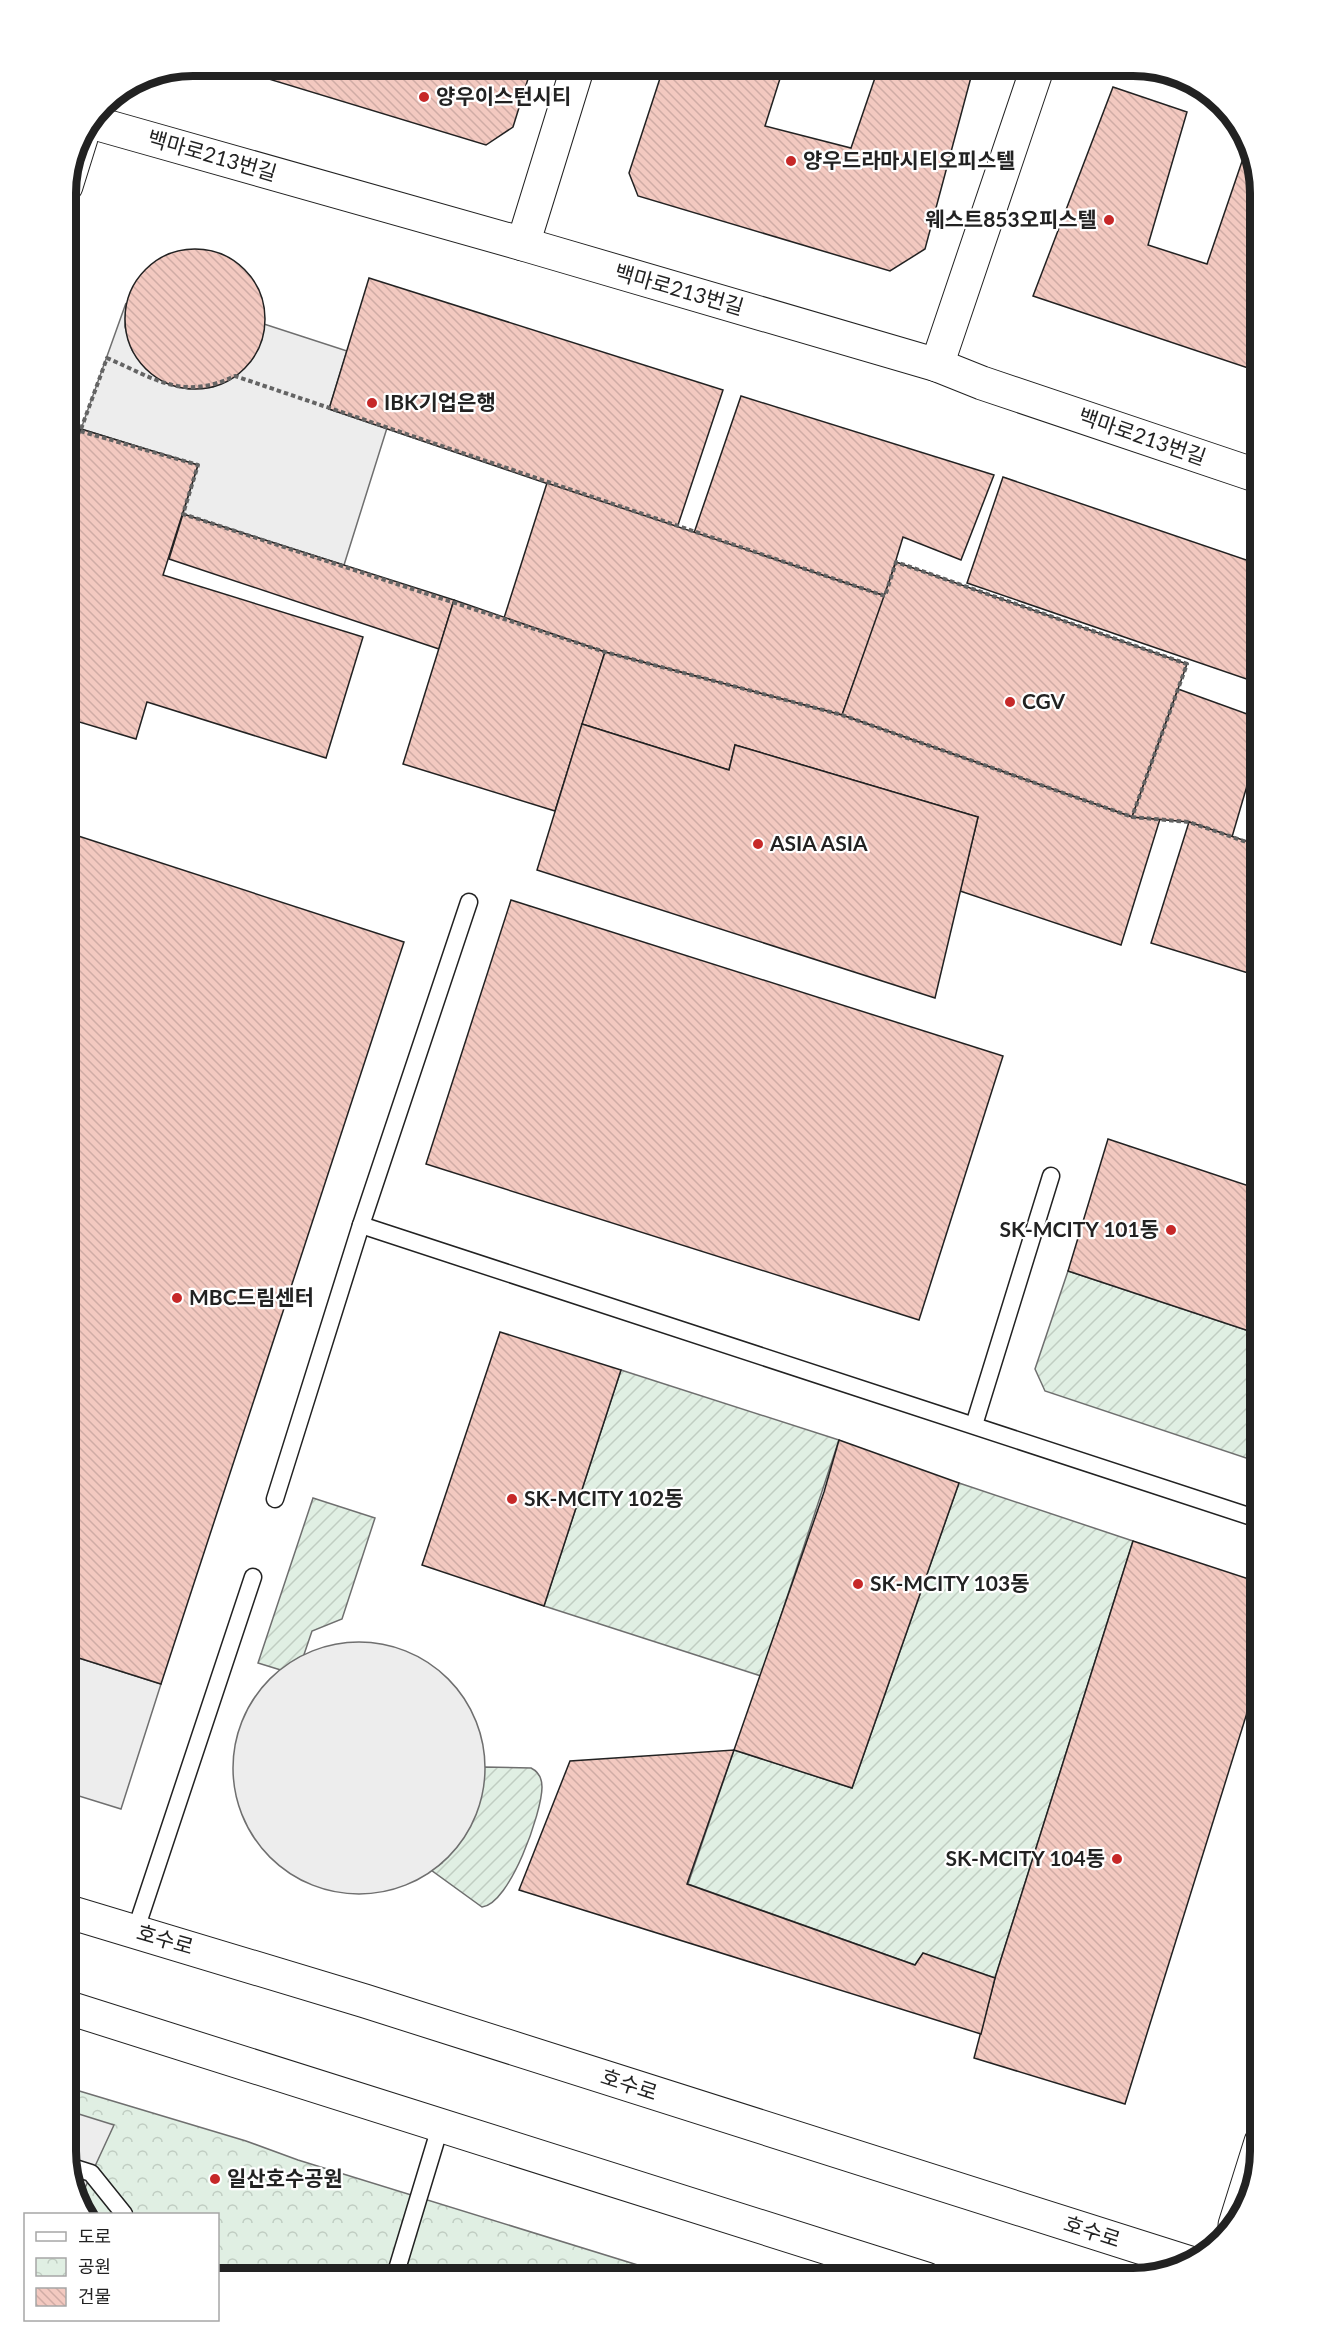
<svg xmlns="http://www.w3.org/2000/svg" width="1327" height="2345" font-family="Lato,'Noto Sans KR',sans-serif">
<defs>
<pattern id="park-crowns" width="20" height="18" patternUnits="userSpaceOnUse" patternTransform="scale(1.5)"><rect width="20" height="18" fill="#e0efe3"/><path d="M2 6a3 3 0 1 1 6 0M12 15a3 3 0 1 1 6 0" fill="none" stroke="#c0cdc2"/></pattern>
<pattern id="garden-furrows" width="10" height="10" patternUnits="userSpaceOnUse" patternTransform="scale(1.5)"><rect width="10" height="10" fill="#e0efe3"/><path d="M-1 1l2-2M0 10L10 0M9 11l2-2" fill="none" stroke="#c0cdc2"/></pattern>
<pattern id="building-back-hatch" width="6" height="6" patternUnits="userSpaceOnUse" patternTransform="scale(1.5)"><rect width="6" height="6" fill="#f3c9c0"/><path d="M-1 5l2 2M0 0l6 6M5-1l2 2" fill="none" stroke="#d0aca5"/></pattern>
</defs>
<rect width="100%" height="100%" fill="#fff"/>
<!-- park -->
<path fill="url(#park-crowns)" stroke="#6f6f6f" stroke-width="1.5" d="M 66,2087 L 246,2141 L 298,2160 L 683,2279 L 218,2279 L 218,2214 L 87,2214 C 60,2181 66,2129 66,2087 Z"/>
<!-- garden -->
<g fill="url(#garden-furrows)" stroke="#6f6f6f" stroke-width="1.5">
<path d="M 1068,1271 L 1261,1335 L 1261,1463 L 1045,1391 L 1035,1369 Z"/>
<path d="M 621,1370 L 839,1440 L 761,1676 L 544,1606 Z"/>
<path d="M 959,1483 L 1133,1541 L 995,1978 L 923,1954 L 915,1965 L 688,1884 L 734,1750 L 852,1788 Z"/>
<path d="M 313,1498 L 375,1518 L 342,1619 L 312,1631 L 297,1675 L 258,1663 Z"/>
<path d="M 484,1767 L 531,1768 C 539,1772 542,1778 542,1787 C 542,1812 510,1904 482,1907 L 431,1870 L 442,1863 L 483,1788 Z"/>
</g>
<!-- parking -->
<g fill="#ededed" stroke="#6f6f6f" stroke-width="1.5">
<path d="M 126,303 L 125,327 L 132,350 L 146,369 L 166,383 L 189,389 L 213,387 L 235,376 L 252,359 L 262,337 L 264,324 L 347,351 L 329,409 L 387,428 L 344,565 L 183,514 L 198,465 L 81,429 Z"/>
<circle cx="359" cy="1768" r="126"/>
<path d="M 66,1654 L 161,1684 L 121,1809 L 66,1792 Z"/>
<path d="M 66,2110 L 114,2125 L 78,2203 L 66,2151 Z"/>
</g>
<!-- building -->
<g fill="url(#building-back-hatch)" stroke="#222" stroke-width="1.5">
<path d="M 226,66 L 532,66 L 513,127 L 486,145 Z"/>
<path d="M 664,66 L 784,66 L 765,126 L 851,148 L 879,66 L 974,66 L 925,249 L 890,271 L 638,196 L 629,173 Z"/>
<path d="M 1113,87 L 1187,112 L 1148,245 L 1207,264 L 1249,141 L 1251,145 L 1261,194 L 1260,372 L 1033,296 Z"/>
<circle cx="195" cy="319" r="70"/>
<path d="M 369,278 L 723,390 L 677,528 L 329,409 Z"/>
<path d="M 741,396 L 994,475 L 961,560 L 903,537 L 885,596 L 694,533 Z"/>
<path d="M 81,429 L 198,465 L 163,575 L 363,637 L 326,758 L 147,702 L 136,739 L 66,718 L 66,478 Z"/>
<path d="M 1003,477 L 1261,565 L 1261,684 L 967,583 Z"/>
<path d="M 547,483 L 885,596 L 842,715 L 605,652 L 504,618 Z"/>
<path d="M 183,514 L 454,600 L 439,649 L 169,559 Z"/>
<path d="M 896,562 L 1187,664 L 1132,817 L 842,715 Z"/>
<path d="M 454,600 L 605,652 L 555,811 L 403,764 Z"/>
<path d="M 605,652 L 842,715 L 1132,817 L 1160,819 L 1121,945 L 960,891 L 978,817 L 735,745 L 729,770 L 582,724 Z"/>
<path d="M 1178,689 L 1261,719 L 1261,738 L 1232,837 L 1189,822 L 1132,817 Z"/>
<path d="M 582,724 L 729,770 L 735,745 L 978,817 L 935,998 L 537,870 Z"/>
<path d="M 1189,822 L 1261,846 L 1261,977 L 1151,943 Z"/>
<path d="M 66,832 L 404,942 L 161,1684 L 66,1654 Z"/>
<path d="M 511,900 L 1003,1056 L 919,1320 L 426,1164 Z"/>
<path d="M 1108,1139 L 1261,1190 L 1261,1335 L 1068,1271 Z"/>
<path d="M 500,1332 L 621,1370 L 544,1606 L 422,1565 Z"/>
<path d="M 839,1440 L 959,1483 L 852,1788 L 734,1750 L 824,1492 Z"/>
<path d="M 1133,1541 L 1261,1583 L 1261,1668 L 1125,2104 L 974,2058 L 995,1978 Z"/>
<path d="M 734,1750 L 687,1884 L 915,1965 L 923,1953 L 995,1978 L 981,2034 L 519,1890 L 570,1761 Z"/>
</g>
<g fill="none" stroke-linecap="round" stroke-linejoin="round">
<defs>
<g id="service">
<path d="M 469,902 L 361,1225 L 1261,1520"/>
<path d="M 974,1425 L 1051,1176"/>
<path d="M 275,1499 L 361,1225"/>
<path d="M 135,1932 L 253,1577"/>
<path d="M 69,2166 L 91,2173 L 124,2214"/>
<path d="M 394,2279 L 441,2124"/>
</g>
<g id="minor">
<path d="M 91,122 L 523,244 L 937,365 L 982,383 L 1261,477"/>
<path d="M 523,244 L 578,66"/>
<path d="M 937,365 L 1038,66"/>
</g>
<g id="secondary">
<path d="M 66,186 L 81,138"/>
<path d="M 1235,2225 L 1261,2142"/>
</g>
<g id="primary">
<path d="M 66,1911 L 365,2001 L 1190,2263"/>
<path d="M 66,2007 L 926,2279"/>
</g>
</defs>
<!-- service casing -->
<use href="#service" stroke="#222" stroke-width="19"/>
<!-- minor casing -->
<use href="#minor" stroke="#222" stroke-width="35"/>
<!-- secondary casing -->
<use href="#secondary" stroke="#222" stroke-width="35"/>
<!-- primary casing -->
<use href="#primary" stroke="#222" stroke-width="35"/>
<!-- path -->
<g stroke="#646464" stroke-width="4" stroke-dasharray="4.5 3" stroke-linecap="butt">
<path d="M 66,427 L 198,465 L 183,514 L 605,652 L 842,715 L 1132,817 L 1189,822 L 1261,847"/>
<path d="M 81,429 L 107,358 C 156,379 182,401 235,376 L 885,596 L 896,562 L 1187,664 L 1132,817"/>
</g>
<!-- service -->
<use href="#service" stroke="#fff" stroke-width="16"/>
<!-- minor -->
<use href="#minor" stroke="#fff" stroke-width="33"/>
<!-- secondary -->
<use href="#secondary" stroke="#fff" stroke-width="33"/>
<!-- primary -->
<use href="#primary" stroke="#fff" stroke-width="33"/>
</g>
<!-- markers -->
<g fill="#c62828" stroke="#fff" stroke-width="2">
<circle cx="424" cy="97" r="6"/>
<circle cx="791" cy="161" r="6"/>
<circle cx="1109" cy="220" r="6"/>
<circle cx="372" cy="403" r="6"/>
<circle cx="1010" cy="702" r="6"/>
<circle cx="758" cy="844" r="6"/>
<circle cx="1171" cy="1230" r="6"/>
<circle cx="177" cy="1298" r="6"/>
<circle cx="512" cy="1499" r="6"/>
<circle cx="858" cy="1584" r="6"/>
<circle cx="1117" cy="1859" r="6"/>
<circle cx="215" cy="2179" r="6"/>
</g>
<g text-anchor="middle" stroke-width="4.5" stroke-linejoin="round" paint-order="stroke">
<!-- poi labels -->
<g font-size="21" font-weight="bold" fill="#222" stroke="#fff" text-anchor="start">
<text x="436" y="104">양우이스턴시티</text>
<text x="803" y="168">양우드라마시티오피스텔</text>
<text x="1097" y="227" text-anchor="end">웨스트853오피스텔</text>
<text x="384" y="410">IBK기업은행</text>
<text x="1022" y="709">CGV</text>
<text x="770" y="851">ASIA ASIA</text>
<text x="1159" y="1237" text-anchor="end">SK-MCITY 101동</text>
<text x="189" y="1305">MBC드림센터</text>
<text x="524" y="1506">SK-MCITY 102동</text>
<text x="870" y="1591">SK-MCITY 103동</text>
<text x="1105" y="1866" text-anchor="end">SK-MCITY 104동</text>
<text x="227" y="2186">일산호수공원</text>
</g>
<!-- street labels -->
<g font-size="21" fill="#222" stroke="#fff">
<text transform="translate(212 156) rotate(16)" y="7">백마로213번길</text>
<text transform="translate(679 290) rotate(16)" y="7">백마로213번길</text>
<text transform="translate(1142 437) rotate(19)" y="7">백마로213번길</text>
<text transform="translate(165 1940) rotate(16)" y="7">호수로</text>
<text transform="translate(629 2085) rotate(18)" y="7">호수로</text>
<text transform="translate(1092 2232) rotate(18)" y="7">호수로</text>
</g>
</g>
<!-- crop -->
<path d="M0 0H1327V2345H0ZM193 76H1133A117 117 0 0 1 1250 193V2151A117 117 0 0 1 1133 2268H193A117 117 0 0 1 76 2151V193A117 117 0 0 1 193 76Z" fill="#fff" fill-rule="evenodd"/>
<path fill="none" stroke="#222" stroke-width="8" d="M193 76H1133A117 117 0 0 1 1250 193V2151A117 117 0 0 1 1133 2268H193A117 117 0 0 1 76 2151V193A117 117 0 0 1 193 76Z"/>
<!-- legend -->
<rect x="24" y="2213" width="195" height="108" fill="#ffffff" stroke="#a7a7a7" stroke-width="1.5"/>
<rect x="36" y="2232" width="30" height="9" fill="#ffffff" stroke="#a7a7a7" stroke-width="1.5"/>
<text x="78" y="2243" font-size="18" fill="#222222">도로</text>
<rect x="36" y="2258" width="30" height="18" fill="url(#park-crowns)" stroke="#a7a7a7" stroke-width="1.5"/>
<text x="78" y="2273" font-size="18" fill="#222222">공원</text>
<rect x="36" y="2288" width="30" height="18" fill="url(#building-back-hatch)" stroke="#a7a7a7" stroke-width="1.5"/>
<text x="78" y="2303" font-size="18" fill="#222222">건물</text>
</svg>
